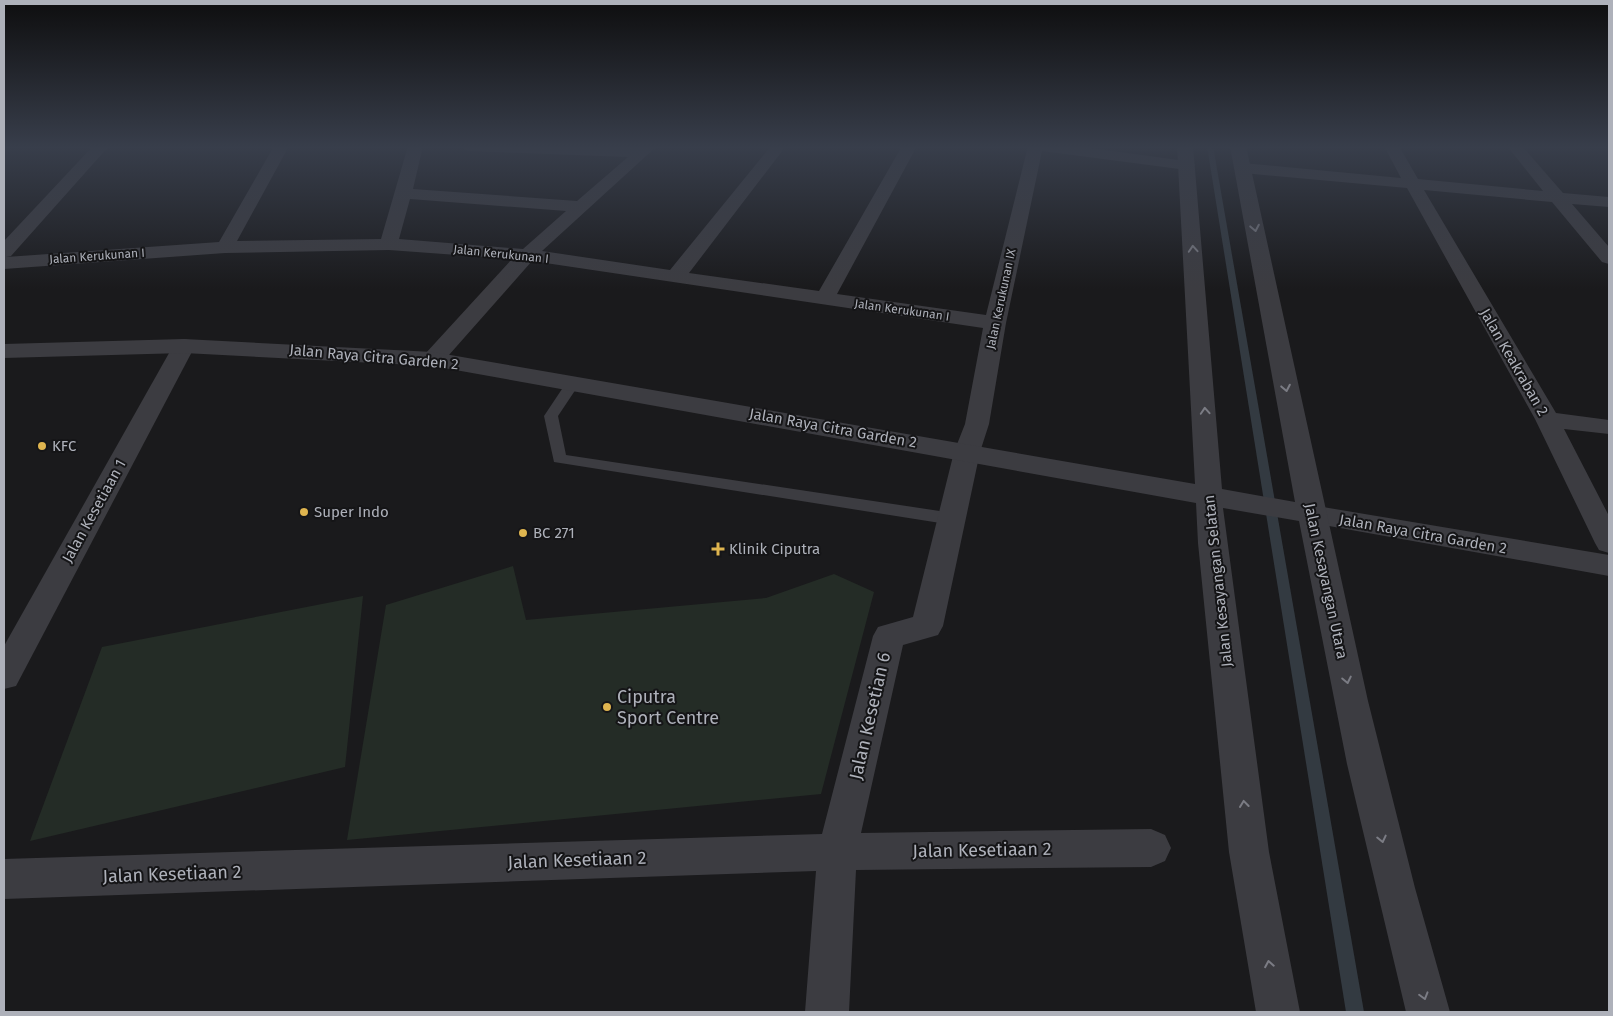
<svg xmlns="http://www.w3.org/2000/svg" width="1613" height="1016" font-family="'Fira Sans',sans-serif">
<rect width="100%" height="100%" fill="#1a1a1c"/>
<!-- green -->
<g fill="#242c26">
<path d="M 513,566 L 526,620 L 766,598 L 834,574 L 874,592 L 821,794 L 347,840 L 386,605 Z"/>
<path d="M 363,596 L 345,767 L 30,841 L 102,647 Z"/>
</g>
<g fill="none" stroke-linecap="round" stroke-linejoin="round">
<!-- stream -->
<path fill="#333a41" fill-rule="evenodd" d="M 1207,146 L 1213,146 L 1364,1012 L 1346,1012 Z"/>
<!-- service -->
<path fill="#3c3c41" fill-rule="evenodd" d="M 573,379 L 580,383 L 558,416 L 566,455 L 953,513 L 959,515 L 961,519 L 959,523 L 953,525 L 554,462 L 544,416 L 568,380 Z"/>
<!-- minor -->
<g fill="#3c3c41" fill-rule="evenodd">
<path d="M 93,146 L 109,146 L 11,256 L 6,257 L 219,242 L 274,146 L 289,146 L 237,241 L 381,239 L 408,146 L 423,146 L 413,189 L 577,201 L 628,157 L 468,151 L 461,146 L 638,148 L 657,146 L 542,251 L 670,270 L 771,146 L 786,146 L 689,273 L 819,291 L 902,146 L 917,146 L 837,294 L 986,315 L 1028,146 L 1076,146 L 1193,162 L 1195,165 L 1193,168 L 1187,170 L 1042,151 L 1006,323 L 989,424 L 980,452 L 943,626 L 938,635 L 903,645 L 861,833 L 1151,829 L 1165,835 L 1171,848 L 1165,861 L 1151,867 L 856,870 L 849,1012 L 805,1012 L 816,871 L 4,899 L 4,859 L 822,834 L 873,636 L 878,627 L 913,617 L 954,452 L 965,424 L 983,328 L 532,261 L 441,364 L 433,366 L 425,364 L 422,359 L 425,354 L 512,259 L 389,250 L 225,253 L 4,269 L 4,241 ZM 410,199 L 566,211 L 523,249 L 399,239 Z"/>
<path d="M 1384,146 L 1399,146 L 1418,179 L 1543,191 L 1507,146 L 1522,146 L 1563,193 L 1609,197 L 1609,207 L 1572,204 L 1609,247 L 1609,264 L 1602,262 L 1552,202 L 1424,190 L 1556,413 L 1609,420 L 1609,434 L 1564,429 L 1609,516 L 1609,553 L 1599,550 L 1595,543 L 1535,419 L 1407,188 L 1243,173 L 1235,168 L 1243,163 L 1401,178 Z"/>
<path d="M 184,339 L 192,341 L 195,346 L 16,686 L 4,689 L 4,646 L 173,346 L 176,341 Z"/>
<path d="M 1311,505 L 1609,555 L 1609,576 L 1301,521 L 1297,514 L 1301,507 Z"/>
</g>
<!-- tertiary -->
<path fill="#3c3c41" fill-rule="evenodd" d="M 1177,146 L 1193,146 L 1222,489 L 1295,502 L 1230,146 L 1246,146 L 1368,701 L 1415,888 L 1450,1012 L 1406,1012 L 1347,764 L 1299,521 L 1223,508 L 1269,852 L 1300,1012 L 1256,1012 L 1229,852 L 1198,543 L 1196,503 L 433,366 L 184,353 L 4,358 L 4,344 L 184,339 L 433,352 L 1195,484 Z"/>
</g>
<!-- one-way arrows -->
<defs><path id="oneway-chevron" d="M-2-3.5L2.5 0L-2 3.5" fill="none" stroke-width="1.6" stroke-linecap="round" stroke-linejoin="round" transform="scale(1.25)"/></defs>
<g stroke="#7b7c84">
<use href="#oneway-chevron" transform="translate(1255 228) rotate(79)"/>
<use href="#oneway-chevron" transform="translate(1193 249) rotate(-94)"/>
<use href="#oneway-chevron" transform="translate(1286 388) rotate(79)"/>
<use href="#oneway-chevron" transform="translate(1205 411) rotate(-94)"/>
<use href="#oneway-chevron" transform="translate(1347 680) rotate(78)"/>
<use href="#oneway-chevron" transform="translate(1244 804) rotate(-97)"/>
<use href="#oneway-chevron" transform="translate(1382 839) rotate(77)"/>
<use href="#oneway-chevron" transform="translate(1269 964) rotate(-100)"/>
<use href="#oneway-chevron" transform="translate(1424 996) rotate(74)"/>
</g>
<!-- sky -->
<linearGradient id="sky" x2="0" y2="1"><stop stop-color="#0e0e0f"/><stop offset="0.51" stop-color="#383e4b"/><stop offset="1" stop-color="#383e4b" stop-opacity="0"/></linearGradient>
<rect width="1613" height="289" fill="url(#sky)"/>
<!-- markers -->
<g fill="#dfb54f" stroke="#151517" stroke-width="2">
<circle cx="42" cy="446" r="5"/>
<circle cx="304" cy="512" r="5"/>
<circle cx="523" cy="533" r="5"/>
<path d="M715.5 541.5h5v5h5v5h-5v5h-5v-5h-5v-5h5z"/>
<circle cx="607" cy="707" r="5"/>
</g>
<g text-anchor="middle" stroke-width="4" stroke-linejoin="round" paint-order="stroke">
<!-- far-street labels -->
<g font-size="12" fill="#aeb1ba" stroke="#151517">
<text transform="translate(501 254) rotate(6)" y="4">Jalan Kerukunan I</text>
<text transform="translate(97 256) rotate(-4)" y="4">Jalan Kerukunan I</text>
<text transform="translate(1001 299) rotate(-78)" y="4">Jalan Kerukunan IX</text>
<text transform="translate(902 310) rotate(8)" y="4">Jalan Kerukunan I</text>
</g>
<!-- street labels -->
<g font-size="15" fill="#aeb1ba" stroke="#151517">
<text transform="translate(374 357) rotate(5)" y="5">Jalan Raya Citra Garden 2</text>
<text transform="translate(1514 362) rotate(60)" y="5">Jalan Keakraban 2</text>
<text transform="translate(833 428) rotate(10)" y="5">Jalan Raya Citra Garden 2</text>
<text transform="translate(94 511) rotate(-61)" y="5">Jalan Kesetiaan 1</text>
<text transform="translate(1423 534) rotate(10)" y="5">Jalan Raya Citra Garden 2</text>
<text transform="translate(1218 581) rotate(-96)" y="5">Jalan Kesayangan Selatan</text>
<text transform="translate(1326 581) rotate(78)" y="5">Jalan Kesayangan Utara</text>
</g>
<!-- poi labels -->
<g font-size="15" fill="#aeb1ba" stroke="#151517" text-anchor="start">
<text x="52" y="451">KFC</text>
<text x="314" y="517">Super Indo</text>
<text x="533" y="538">BC 271</text>
<text x="729" y="554">Klinik Ciputra</text>
</g>
<!-- near-poi labels -->
<g font-size="18" fill="#aeb1ba" stroke="#151517" text-anchor="start">
<text x="617" y="703">Ciputra<tspan x="617" dy="21">Sport Centre</tspan></text>
</g>
<!-- near-street labels -->
<g font-size="18" fill="#aeb1ba" stroke="#151517">
<text transform="translate(870 716) rotate(-77)" y="6">Jalan Kesetian 6</text>
<text transform="translate(982 850) rotate(-1)" y="6">Jalan Kesetiaan 2</text>
<text transform="translate(577 860) rotate(-2)" y="6">Jalan Kesetiaan 2</text>
<text transform="translate(172 874) rotate(-2)" y="6">Jalan Kesetiaan 2</text>
</g>
</g>
<!-- border -->
<rect width="1613" height="1016" fill="none" stroke="#aeb1ba" stroke-width="10"/>
</svg>
